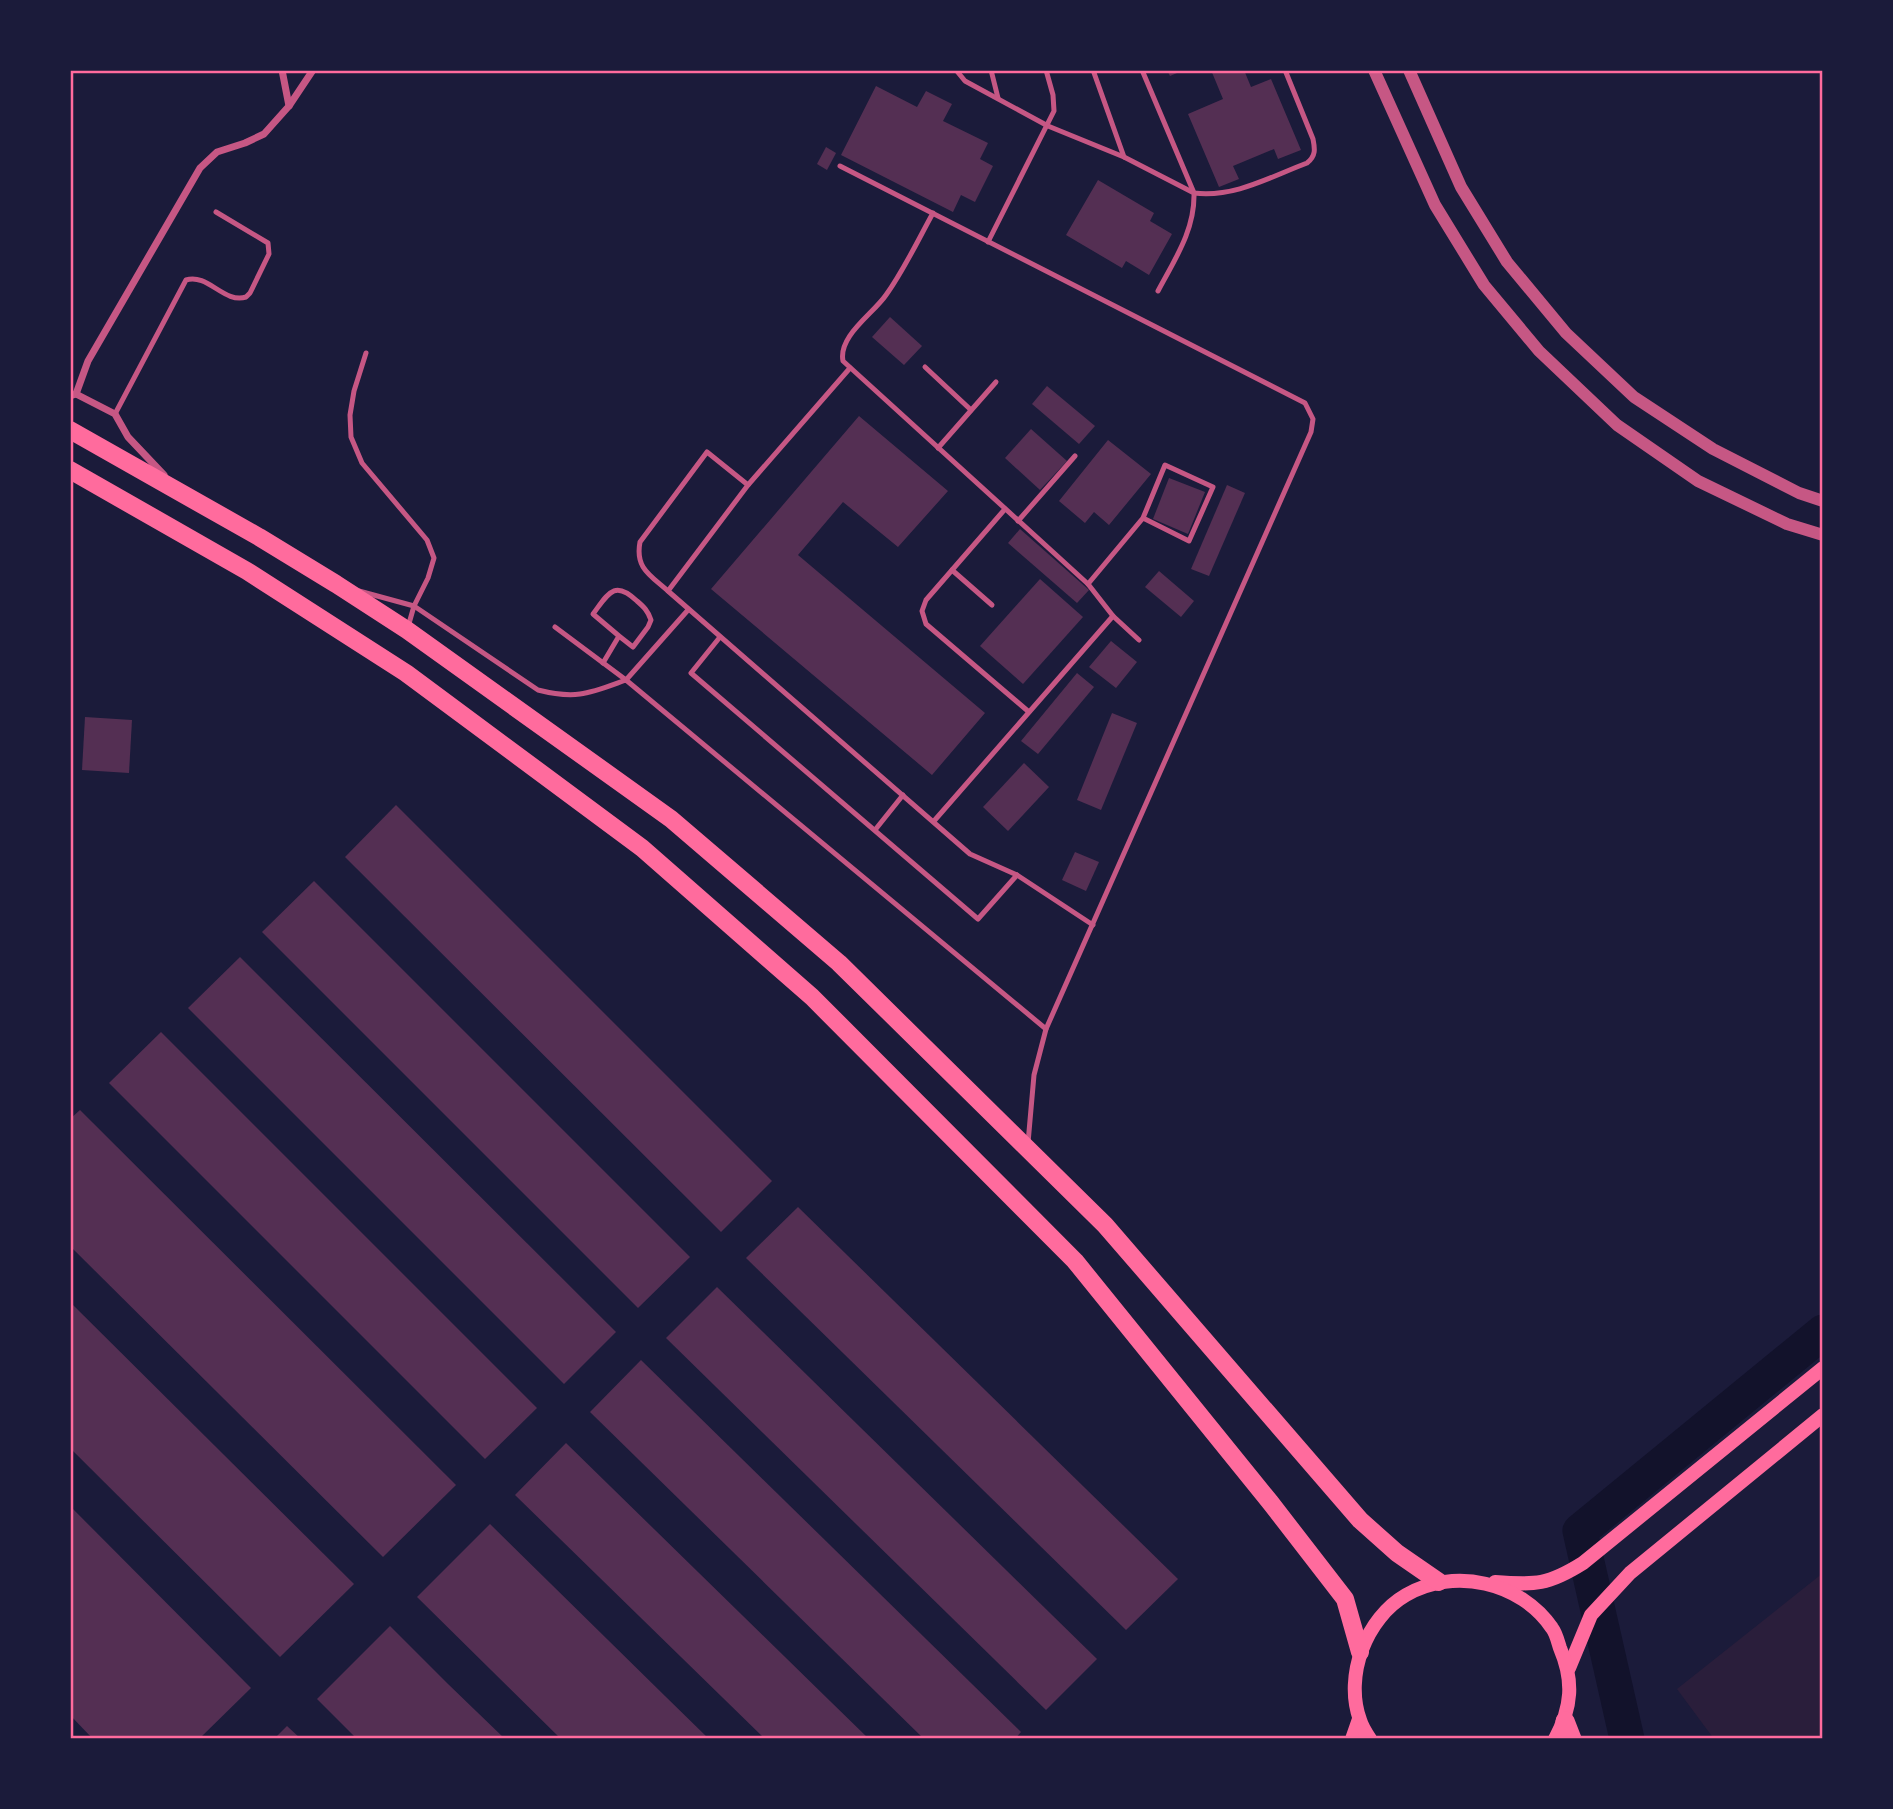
<svg xmlns="http://www.w3.org/2000/svg" width="1893" height="1809" font-family="'Open Sans',sans-serif">
<rect width="100%" height="100%" fill="#1b1b3a"/>
<!-- green -->
<path fill="#2a1e3b" d="M 1823,1573 L 1823,1739 L 1714,1739 L 1677,1689 Z"/>
<g fill="none" stroke-linecap="round" stroke-linejoin="round">
<!-- river -->
<path stroke="#12122b" stroke-width="35" d="M 1627,1739 L 1580,1531 L 1823,1332"/>
</g>
<!-- building -->
<g fill="#542f53">
<path d="M 1167,70 L 1184,70 L 1170,76 Z"/>
<path d="M 1211,70 L 1244,70 L 1251,87 L 1271,79 L 1301,150 L 1278,159 L 1274,149 L 1233,166 L 1239,179 L 1219,187 L 1188,114 L 1223,99 Z"/>
<path d="M 876,86 L 917,107 L 926,91 L 952,104 L 943,121 L 988,143 L 980,159 L 993,166 L 975,202 L 961,195 L 953,212 L 841,155 Z"/>
<path d="M 826,147 L 836,153 L 827,170 L 817,164 Z"/>
<path d="M 1098,180 L 1154,213 L 1150,221 L 1172,234 L 1149,275 L 1126,261 L 1122,268 L 1066,235 Z"/>
<path d="M 890,317 L 922,346 L 904,365 L 872,337 Z"/>
<path d="M 1047,386 L 1095,426 L 1079,444 L 1032,404 Z"/>
<path d="M 859,416 L 948,491 L 898,547 L 843,502 L 798,555 L 985,713 L 932,775 L 711,589 Z"/>
<path d="M 1031,429 L 1067,461 L 1040,490 L 1005,458 Z"/>
<path d="M 1108,440 L 1151,474 L 1109,525 L 1094,512 L 1085,523 L 1059,501 Z"/>
<path d="M 1169,478 L 1205,492 L 1188,534 L 1153,519 Z"/>
<path d="M 1227,485 L 1245,493 L 1209,576 L 1191,569 Z"/>
<path d="M 1020,529 L 1089,590 L 1077,603 L 1008,543 Z"/>
<path d="M 1159,571 L 1194,601 L 1181,617 L 1145,587 Z"/>
<path d="M 1040,579 L 1083,617 L 1023,684 L 980,646 Z"/>
<path d="M 1111,641 L 1137,662 L 1116,688 L 1089,667 Z"/>
<path d="M 1077,673 L 1094,687 L 1038,754 L 1021,741 Z"/>
<path d="M 1112,713 L 1137,723 L 1101,810 L 1077,800 Z"/>
<path d="M 85,717 L 132,720 L 129,773 L 82,770 Z"/>
<path d="M 1024,763 L 1049,787 L 1008,831 L 983,807 Z"/>
<path d="M 396,805 L 772,1181 L 721,1232 L 345,857 Z"/>
<path d="M 1075,852 L 1099,862 L 1086,891 L 1062,880 Z"/>
<path d="M 314,881 L 690,1257 L 638,1308 L 262,932 Z"/>
<path d="M 240,957 L 616,1332 L 564,1384 L 188,1008 Z"/>
<path d="M 161,1032 L 537,1408 L 485,1459 L 109,1083 Z"/>
<path d="M 80,1110 L 456,1485 L 383,1557 L 70,1246 L 70,1119 Z"/>
<path d="M 798,1207 L 1178,1579 L 1126,1630 L 746,1258 Z"/>
<path d="M 717,1287 L 1097,1659 L 1046,1710 L 666,1338 Z"/>
<path d="M 70,1302 L 354,1584 L 280,1657 L 70,1448 Z"/>
<path d="M 641,1360 L 1021,1732 L 1015,1739 L 924,1739 L 590,1412 Z"/>
<path d="M 566,1443 L 830,1701 L 869,1739 L 765,1739 L 515,1495 Z"/>
<path d="M 70,1506 L 251,1688 L 199,1739 L 93,1739 L 70,1715 Z"/>
<path d="M 490,1524 L 665,1696 L 709,1739 L 561,1739 L 417,1597 Z"/>
<path d="M 390,1626 L 448,1684 L 505,1739 L 357,1739 L 317,1699 Z"/>
<path d="M 287,1726 L 301,1739 L 274,1739 Z"/>
</g>
<g fill="none" stroke-linecap="round" stroke-linejoin="round">
<!-- service -->
<g stroke="#c65784" stroke-width="5">
<path d="M 956,70 L 965,81 L 1048,126 L 1124,157 L 1194,193 C 1195,230 1175,259 1158,291"/>
<path d="M 991,70 L 998,98"/>
<path d="M 1093,70 L 1124,157"/>
<path d="M 1142,70 L 1194,193 C 1234,198 1270,177 1307,163 C 1316,156 1315,149 1313,139 L 1285,70"/>
<path d="M 840,166 L 1305,403 L 1313,419 L 1311,432 L 1046,1029"/>
<path d="M 933,213 C 918,240 904,270 886,295 C 873,314 838,336 843,361 L 1088,584 L 1113,616 L 1139,640"/>
<path d="M 988,242 L 1054,111 L 1053,95 L 1046,70"/>
<path d="M 366,353 L 354,391 L 350,415 L 351,437 L 362,463 L 427,540 L 434,558 L 428,578 L 414,606 L 408,627"/>
<path d="M 925,367 L 971,410"/>
<path d="M 850,368 L 748,485 L 668,591 L 970,854 L 1017,875 L 1093,925"/>
<path d="M 115,414 L 186,280 C 208,273 224,304 246,297 L 250,293 L 269,254 L 268,243 L 216,212"/>
<path d="M 938,448 L 996,382"/>
<path d="M 1005,509 L 926,600 L 922,611 L 926,624 L 1029,712"/>
<path d="M 1018,521 L 1075,456"/>
<path d="M 952,570 L 992,605"/>
<path d="M 1088,584 L 1143,518 L 1165,465 L 1213,487 L 1189,541 L 1143,518"/>
<path d="M 359,591 L 414,606 L 538,690 C 577,700 590,693 626,680 L 1046,1029 L 1034,1075 L 1028,1143"/>
<path d="M 668,591 C 650,575 635,568 640,542 L 707,452 L 748,485"/>
<path d="M 555,627 L 626,680 L 688,610"/>
<path d="M 720,637 L 691,673 L 978,919 L 1017,875"/>
<path d="M 603,663 L 619,636 L 593,614 C 608,594 614,579 637,601 C 644,607 648,611 651,620 L 648,627 L 633,647 L 619,636"/>
<path d="M 934,821 L 1113,616"/>
<path d="M 875,830 L 903,795"/>
</g>
<!-- minor -->
<g stroke="#c65784" stroke-width="7">
<path d="M 282,70 L 289,106"/>
<path d="M 76,394 L 88,361 L 200,168 L 217,152 L 245,143 L 264,134 L 289,106 L 313,70"/>
<path d="M 70,396 L 76,394 L 115,414 L 128,437 L 164,475"/>
</g>
<!-- tertiary -->
<g stroke="#c65784" stroke-width="12">
<path d="M 1374,70 L 1435,205 L 1484,285 L 1539,351 L 1617,425 L 1698,481 L 1787,524 L 1823,535"/>
<path d="M 1409,70 L 1461,187 L 1507,262 L 1566,333 L 1634,397 L 1713,449 L 1799,493 L 1823,501"/>
</g>
<!-- secondary -->
<g stroke="#ff6b9d" stroke-width="14">
<path d="M 1495,1582 C 1536,1585 1548,1585 1583,1563 L 1823,1368"/>
<path d="M 1569,1668 L 1591,1615 L 1630,1573 L 1823,1415"/>
<path d="M 1352,1739 L 1359,1719"/>
<path d="M 1370,1739 C 1366,1733 1362,1727 1360,1720 C 1344,1676 1366,1618 1406,1595 C 1454,1567 1521,1582 1552,1628 C 1556,1633 1558,1642 1560,1648 C 1574,1681 1572,1707 1555,1739"/>
</g>
<!-- primary -->
<g stroke="#ff6b9d" stroke-width="18">
<path d="M 70,430 L 259,537 L 336,584 L 407,630 L 671,819 L 839,963 L 1105,1225 L 1360,1520 L 1397,1553 L 1439,1582"/>
<path d="M 70,470 L 247,571 L 406,673 L 642,848 L 812,997 L 1075,1261 L 1270,1502 L 1345,1599 L 1360,1652"/>
</g>
<!-- trunk -->
<path stroke="#ff6b9d" stroke-width="19" d="M 1565,1721 L 1572,1739"/>
</g>
<!-- border -->
<rect width="1893" height="1809" fill="none" stroke="#1b1b3a" stroke-width="144"/>
<rect x="72" y="72" width="1749" height="1665" fill="none" stroke="#ff6b9d" stroke-width="2.5"/>
</svg>
